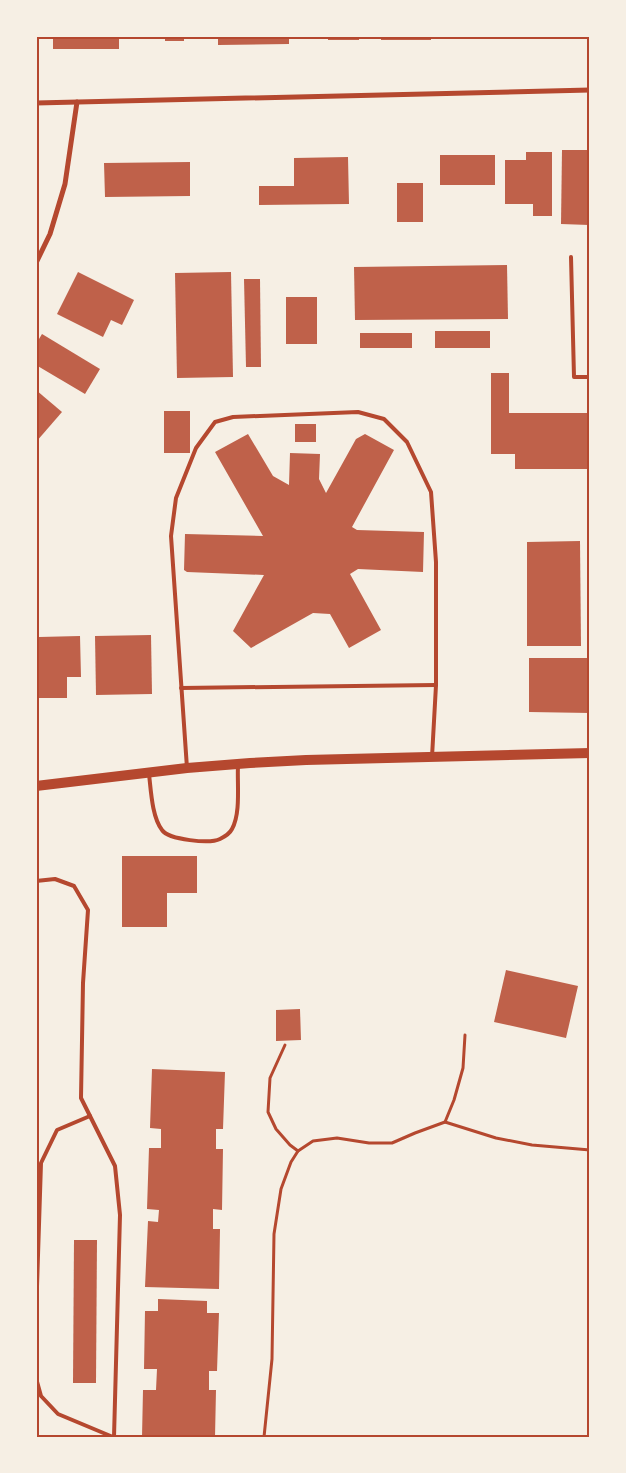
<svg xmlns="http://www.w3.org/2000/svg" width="626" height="1473" font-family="'Noto Serif',serif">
<rect width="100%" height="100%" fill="#f6efe4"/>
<!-- building -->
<g fill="#bf614a">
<rect x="53" y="36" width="66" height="13"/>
<rect x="165" y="36" width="19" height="5"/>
<path d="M 218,36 L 289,36 L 289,44 L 218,45 Z"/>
<rect x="328" y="36" width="31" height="4"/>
<rect x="381" y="36" width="50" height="4"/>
<path d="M 562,150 L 590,150 L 589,225 L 561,224 Z"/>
<path d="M 526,152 L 552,152 L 552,216 L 533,216 L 533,204 L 505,204 L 505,160 L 526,160 Z"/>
<rect x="440" y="155" width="55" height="30"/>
<path d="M 348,157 L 349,204 L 259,205 L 259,186 L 294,186 L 294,158 Z"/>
<path d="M 190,162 L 190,196 L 105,197 L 104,163 Z"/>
<rect x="397" y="183" width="26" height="39"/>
<path d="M 507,265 L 508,319 L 355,320 L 354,267 Z"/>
<path d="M 78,272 L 134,300 L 122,325 L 111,320 L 103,337 L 57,314 Z"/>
<path d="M 231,272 L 233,377 L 177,378 L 175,273 Z"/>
<path d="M 244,279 L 260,279 L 261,367 L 246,367 Z"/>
<rect x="286" y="297" width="31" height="47"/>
<rect x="435" y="331" width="55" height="17"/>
<rect x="360" y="333" width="52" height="15"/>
<path d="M 42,334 L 100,369 L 85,394 L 36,365 L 36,344 Z"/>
<path d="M 491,373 L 509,373 L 509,413 L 590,413 L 590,469 L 515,469 L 515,454 L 491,454 Z"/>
<path d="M 36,390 L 62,412 L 36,442 Z"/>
<rect x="164" y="411" width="26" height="42"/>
<rect x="295" y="424" width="21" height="18"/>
<path d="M 248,434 L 273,476 L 289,485 L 290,453 L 320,454 L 319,479 L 326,493 L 356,439 L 365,434 L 394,450 L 352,527 L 357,530 L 424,532 L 423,572 L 358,569 L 350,574 L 381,630 L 349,648 L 330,614 L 313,613 L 251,648 L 233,631 L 264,575 L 187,572 L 184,570 L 185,534 L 263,536 L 215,452 Z"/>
<path d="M 580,541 L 581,646 L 527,646 L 527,542 Z"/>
<path d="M 36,625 L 39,625 L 39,637 L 80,636 L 81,677 L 67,677 L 67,698 L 36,698 Z"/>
<path d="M 151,635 L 152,694 L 96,695 L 95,636 Z"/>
<path d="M 529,658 L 590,658 L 590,713 L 529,712 Z"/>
<path d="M 122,856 L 197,856 L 197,893 L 167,893 L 167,927 L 122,927 Z"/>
<path d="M 506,970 L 578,986 L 566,1038 L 494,1022 Z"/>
<path d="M 300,1009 L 301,1040 L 276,1041 L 276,1010 Z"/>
<path d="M 152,1069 L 225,1072 L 223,1129 L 216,1129 L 216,1149 L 223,1149 L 222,1210 L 213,1209 L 213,1229 L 220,1229 L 219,1289 L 145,1287 L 148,1221 L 158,1222 L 159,1210 L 147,1209 L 149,1148 L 161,1148 L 161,1129 L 150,1128 Z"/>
<path d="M 74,1240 L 97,1240 L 96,1383 L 73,1383 Z"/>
<path d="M 158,1299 L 207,1301 L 207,1313 L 219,1313 L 217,1371 L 209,1371 L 209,1390 L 216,1390 L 215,1437 L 142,1437 L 143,1390 L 156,1390 L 157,1369 L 144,1369 L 145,1311 L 158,1311 Z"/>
</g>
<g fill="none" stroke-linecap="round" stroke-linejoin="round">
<!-- path -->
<g stroke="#b5482f" stroke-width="3">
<path d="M 465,1035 L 463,1068 L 454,1100 L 445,1122 L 496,1138 L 532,1145 L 590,1150"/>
<path d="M 285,1045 L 270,1078 L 268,1112 L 276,1129 L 290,1145 L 298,1151"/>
<path d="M 264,1437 L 272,1359 L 274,1234 L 281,1189 L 291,1162 L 298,1151 L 313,1141 L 337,1138 L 369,1143 L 392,1143 L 415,1133 L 445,1122"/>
</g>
<!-- service -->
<g stroke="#b5482f" stroke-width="4">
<path d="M 571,257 L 574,377 L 590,377"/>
<path d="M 181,688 L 436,685"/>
<path d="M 187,768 L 171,536 L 176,498 L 196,448 L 215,422 L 233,417 L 358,412 L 384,419 L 407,442 L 431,492 L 436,562 L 436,685 L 432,757"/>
<path d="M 149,774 C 151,791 152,817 162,830 C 169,840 210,844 220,839 C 224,837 230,833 232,829 C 241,813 237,784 238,765"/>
<path d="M 36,881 L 55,879 L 74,886 L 88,910 L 83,983 L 81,1098 L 115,1166 L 120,1215 L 114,1437"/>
<path d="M 36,1317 L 41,1163 L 57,1130 L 90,1116"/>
<path d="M 36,1378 L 41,1396 L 58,1414 L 113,1437"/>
</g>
<!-- minor -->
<g stroke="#b5482f" stroke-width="5">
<path d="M 36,103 L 590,90"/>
<path d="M 36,263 L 50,234 L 65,184 L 77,102"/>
</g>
<!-- secondary -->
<path stroke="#b5482f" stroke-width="10" d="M 36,786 L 187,768 L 250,763 L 306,760 L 590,753"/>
</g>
<!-- border -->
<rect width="626" height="1473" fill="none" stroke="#f6efe4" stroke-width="75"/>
<rect x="38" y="38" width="550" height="1398" fill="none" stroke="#b5482f" stroke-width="2"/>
</svg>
